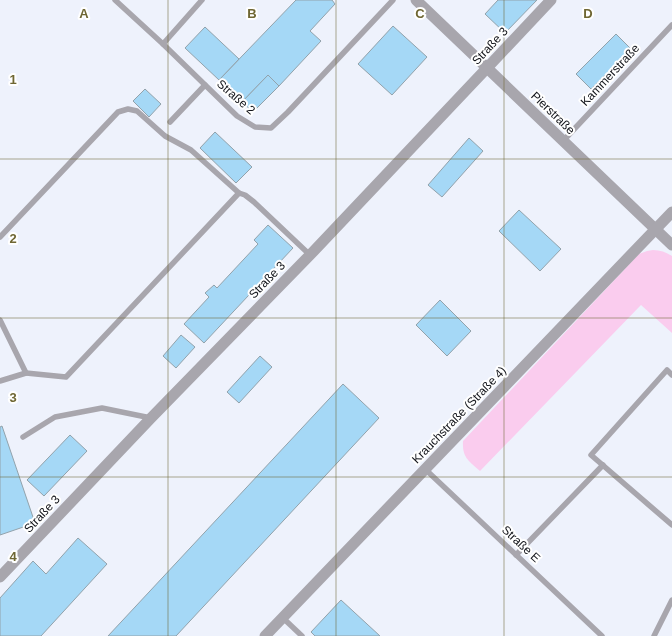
<svg xmlns="http://www.w3.org/2000/svg" width="672" height="636" font-family="Helvetica,sans-serif">
<rect width="100%" height="100%" fill="#eef2fc"/>
<!-- grass -->
<path fill="#faccee" d="M 653,250 C 660,250 666,252 672,256 L 672,333 L 641,305 L 480,471 C 469,461 462,458 463,441 L 639,254 L 647,251 Z"/>
<!-- building -->
<g fill="#a5d8f6" stroke="#92a2ab">
<path d="M 296,0 L 332,0 L 335,4 L 310,31 L 321,41 L 279,86 L 268,75 L 242,102 L 219,80 Z"/>
<path d="M 498,0 L 537,0 L 505,33 L 485,14 Z"/>
<path d="M 393,26 L 427,57 L 392,95 L 358,64 Z"/>
<path d="M 205,27 L 239,59 L 219,80 L 185,48 Z"/>
<path d="M 616,34 L 631,49 L 591,89 L 576,74 Z"/>
<path d="M 268,75 L 279,86 L 253,112 L 242,102 Z"/>
<path d="M 145,89 L 161,104 L 149,117 L 133,101 Z"/>
<path d="M 215,132 L 252,167 L 236,183 L 200,148 Z"/>
<path d="M 469,138 L 483,151 L 442,197 L 428,185 Z"/>
<path d="M 519,210 L 561,249 L 540,271 L 499,231 Z"/>
<path d="M 268,225 L 293,248 L 204,343 L 184,324 L 209,297 L 205,293 L 214,285 L 217,288 L 258,244 L 254,240 Z"/>
<path d="M 440,300 L 471,331 L 447,356 L 416,325 Z"/>
<path d="M 181,335 L 195,347 L 176,368 L 163,356 Z"/>
<path d="M 260,356 L 272,367 L 239,403 L 227,392 Z"/>
<path d="M 343,384 L 379,418 L 176,636 L 108,636 Z"/>
<path d="M 2,426 L 35,523 L 0,535 L 0,427 Z"/>
<path d="M 70,435 L 87,451 L 44,496 L 27,480 Z"/>
<path d="M 78,538 L 107,564 L 41,636 L 0,636 L 0,598 L 33,561 L 46,574 Z"/>
<path d="M 341,600 L 380,636 L 315,636 L 311,632 Z"/>
</g>
<g fill="none" stroke-linecap="round" stroke-linejoin="round">
<!-- service -->
<g stroke="#a8a6ad" stroke-width="5.5">
<path d="M 115,0 L 163,44 L 237,116 L 255,127 L 271,128 L 288,112 L 393,0"/>
<path d="M 163,44 L 202,0"/>
<path d="M 170,122 L 205,85"/>
<path d="M 563,141 L 672,25"/>
<path d="M 0,237 L 118,112 L 128,109 L 137,111 L 165,136 L 191,150 L 239,193"/>
<path d="M 0,320 L 26,373 L 0,381"/>
<path d="M 26,373 L 66,377 L 239,193 L 245,195 L 254,202 L 310,255"/>
<path d="M 672,375 L 667,370 L 591,455 L 672,525"/>
<path d="M 23,437 L 55,417 L 102,408 L 151,418"/>
<path d="M 425,469 L 602,636"/>
<path d="M 516,555 L 603,465"/>
<path d="M 283,618 L 302,636"/>
<path d="M 654,636 L 672,600"/>
</g>
<!-- minor -->
<g stroke="#a8a6ad" stroke-width="11">
<path d="M 416,0 L 672,245"/>
<path d="M 0,577 L 151,418 L 310,255 L 487,68 L 551,0"/>
<path d="M 265,636 L 672,212"/>
</g>
</g>
<!-- grid -->
<path fill="none" stroke="#6f6733" stroke-width="1" stroke-opacity="0.55" d="M 168,0 L 168,636M 336,0 L 336,636M 504,0 L 504,636M 0,159 L 672,159M 0,318 L 672,318M 0,477 L 672,477"/>
<g text-anchor="middle" stroke-width="4" stroke-linejoin="round" paint-order="stroke">
<!-- street labels -->
<g font-size="12" fill="#111319" stroke="#fff">
<text transform="translate(490 46) rotate(-47)" y="4">Straße 3</text>
<text transform="translate(610 75) rotate(-47)" y="4">Kammerstraße</text>
<text transform="translate(236 97) rotate(41)" y="4">Straße 2</text>
<text transform="translate(553 113) rotate(44)" y="4">Pierstraße</text>
<text transform="translate(267 280) rotate(-46)" y="4">Straße 3</text>
<text transform="translate(459 415) rotate(-46)" y="4">Krauchstraße (Straße 4)</text>
<text transform="translate(42 514) rotate(-47)" y="4">Straße 3</text>
<text transform="translate(521 544) rotate(43)" y="4">Straße E</text>
</g>
</g>
<g font-size="13" text-anchor="middle" font-weight="bold" fill="#6f6733" stroke="#fff" stroke-width="4" stroke-linejoin="round" paint-order="stroke">
<text x="84" y="18">A</text>
<text x="252" y="18">B</text>
<text x="420" y="18">C</text>
<text x="588" y="18">D</text>
<text x="13" y="84">1</text>
<text x="13" y="243">2</text>
<text x="13" y="402">3</text>
<text x="13" y="561">4</text>
</g>
</svg>
